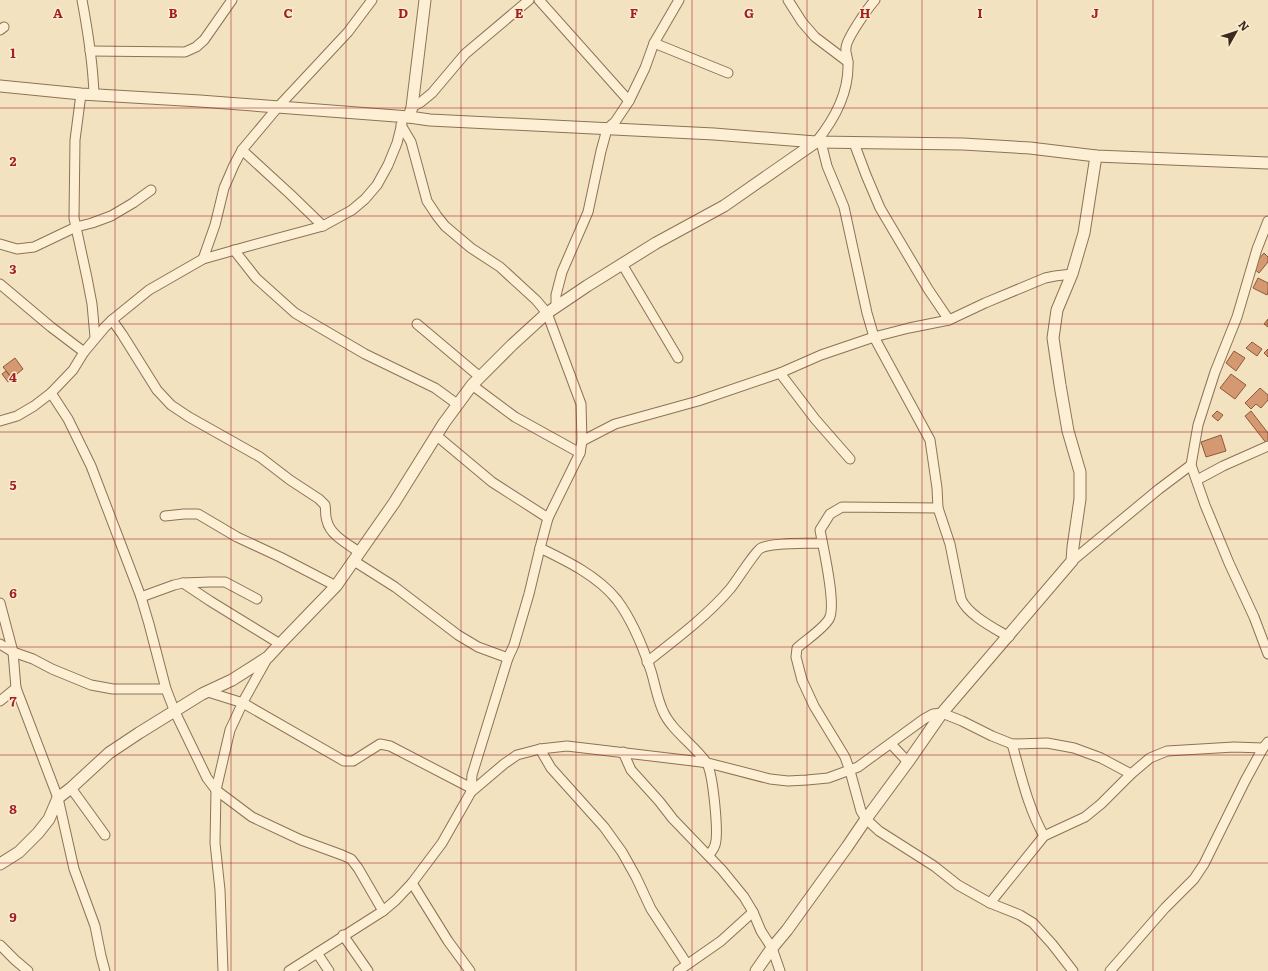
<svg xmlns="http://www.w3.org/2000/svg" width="1268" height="971" font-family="Literata,serif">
<rect width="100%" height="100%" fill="#f2e2c0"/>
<!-- building -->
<g fill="#d59972" stroke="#8f5939">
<path d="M 1264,253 L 1268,257 L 1268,262 L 1259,273 L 1252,267 Z"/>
<path d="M 1258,278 L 1268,283 L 1268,292 L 1267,295 L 1253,288 Z"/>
<path d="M 1268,319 L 1268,327 L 1264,324 Z"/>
<path d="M 1252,342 L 1262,349 L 1257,356 L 1246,348 Z"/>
<path d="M 1268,349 L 1268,357 L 1264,353 Z"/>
<path d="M 1234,351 L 1245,358 L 1236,371 L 1226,363 Z"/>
<path d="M 15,358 L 23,369 L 12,378 L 3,367 Z"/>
<path d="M 6,371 L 12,379 L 8,382 L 2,374 Z"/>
<path d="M 1231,374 L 1246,385 L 1235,399 L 1220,388 Z"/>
<path d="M 1260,388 L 1268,395 L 1268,400 L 1261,408 L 1256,404 L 1251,409 L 1245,403 Z"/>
<path d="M 1217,411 L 1223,415 L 1218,421 L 1212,416 Z"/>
<path d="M 1251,411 L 1268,433 L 1268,443 L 1267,444 L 1245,416 Z"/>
<path d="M 1221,435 L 1226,451 L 1206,457 L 1201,442 Z"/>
</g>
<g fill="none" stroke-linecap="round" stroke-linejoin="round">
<defs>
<g id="minor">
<path d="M 82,0 C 88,32 93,63 94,95"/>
<path d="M 539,0 L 629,101"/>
<path d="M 788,0 L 802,22 L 815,37 L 848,62"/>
<path d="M 0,30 L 4,27"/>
<path d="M 654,43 L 728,73"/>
<path d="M 90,51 L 185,52 L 196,47 L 204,40 L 232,0"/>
<path d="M 81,94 L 75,140 L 74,218 L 87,278 L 92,304 L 95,337"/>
<path d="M 412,107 L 421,102 L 432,93 L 465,54 L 529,0"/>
<path d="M 401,125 L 411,142 L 427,201 L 437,216 L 445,226 L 471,248 L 500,267 L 536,300 L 547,313 L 581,404 L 582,441 L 580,453 L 548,518 L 540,548 L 529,594 L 514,645 L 508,658 L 472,775 L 471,792"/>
<path d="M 816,142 C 834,120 849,92 848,63 C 848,58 845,52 846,48 C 846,39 868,8 875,0"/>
<path d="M 821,142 L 827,166 L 844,207 L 867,313 L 874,337 L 930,440 L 937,488 L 938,508 L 950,544 L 961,599 C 968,615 994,628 1009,637"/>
<path d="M 854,143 L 866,175 L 880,208 L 928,289 L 949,320"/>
<path d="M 242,150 L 290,194 L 323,226"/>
<path d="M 1268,221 L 1257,249 L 1237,317 L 1215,372 L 1198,425 L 1191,465 L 1205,505 L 1229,563 L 1254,617 L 1268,654"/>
<path d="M 0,244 L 17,249 L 34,247 L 76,227 L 92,223 L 111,216 L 133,203 L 151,190"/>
<path d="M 234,250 L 256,278 L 295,313 L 365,354 L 435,388 L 457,404"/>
<path d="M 203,259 L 215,225 L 224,188 L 234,165 L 242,150 L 278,107 L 348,32 L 372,0"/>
<path d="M 622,264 L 678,358"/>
<path d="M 0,284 L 51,327 L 84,352"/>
<path d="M 556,306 L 556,295 L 562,272 L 588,212 L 601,151 L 607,129 L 615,122 L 629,101 L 645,68 L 654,43 L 679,0"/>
<path d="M 112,320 L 122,334 L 157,390 L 171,405 L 189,417 L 260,457 L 290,480 L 319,499 L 325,505 C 326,510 325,516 327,521 C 330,535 348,544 359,552"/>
<path d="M 417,324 L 480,377"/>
<path d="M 780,373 L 815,419 L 850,459"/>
<path d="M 472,385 L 515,417 L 580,453"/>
<path d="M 51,393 L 68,419 L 91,466 L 141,597 L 149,624 L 166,689 L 175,712 L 207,778 L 216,790 L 252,817 L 301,840 L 342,855 L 351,859 L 358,868 L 383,911"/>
<path d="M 0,421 L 17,416 L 34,406 L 51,393 L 73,370 L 84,352 L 105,327 L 112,320 L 149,290 L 203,259 L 249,246 L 323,226 L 352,210 L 365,199 L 377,185 L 388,165 L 397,143 L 402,123"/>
<path d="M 437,436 L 492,482 L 548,518"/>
<path d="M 582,441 L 615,424 L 698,401 L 780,373 L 821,355 L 874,337 L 909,328 L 949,320 L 985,303 L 1045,278 L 1055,276 L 1072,274"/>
<path d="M 1197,480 L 1223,466 L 1268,446"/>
<path d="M 938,508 L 842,507 L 830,514 L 820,530 C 823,547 837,606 829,619 C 823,629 806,640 797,648 L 796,657 L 802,680 L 814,706 L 845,757 L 850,771 L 861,811 L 866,819 L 879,831 L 934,866 L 958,885 L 990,903 L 1020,915 L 1033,923 L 1052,944 L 1073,971"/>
<path d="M 165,516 L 184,514 L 198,514 L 237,537 L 280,557 L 336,586"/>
<path d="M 540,548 C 567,561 598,576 617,600 C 632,620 643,647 651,671 C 655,684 657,698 663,711 C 671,730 694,745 706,762 C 713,771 719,834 715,845 C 714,849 711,852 709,855"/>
<path d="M 354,561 L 395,587 L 458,635 L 478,647 L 508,658"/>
<path d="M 1072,561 L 1159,489 L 1191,465"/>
<path d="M 183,583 L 210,601 L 280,644"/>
<path d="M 141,597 L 174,585 L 183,583 L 210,582 L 225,582 L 257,599"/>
<path d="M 0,603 L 13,652 L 16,688 L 58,798 L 74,869 L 95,926 L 101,956 L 105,971"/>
<path d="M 0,644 L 13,652 L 33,659 L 52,669 L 91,685 L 113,689 L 166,689"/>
<path d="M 647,662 C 675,640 707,616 730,589 C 736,582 756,550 761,548 C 775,542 806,544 822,543"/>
<path d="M 208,692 L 243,703 L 344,761 L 353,761 L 380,744 L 390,746 L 471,788"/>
<path d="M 0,701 L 16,688"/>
<path d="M 891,744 L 908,762"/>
<path d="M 1012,744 C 1021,775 1028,808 1044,836"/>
<path d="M 540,749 L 551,768 L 604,827 L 622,852 L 636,877 L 651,909 L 687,964"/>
<path d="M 623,752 L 631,770 L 659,801 L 673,819 L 722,870 L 744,897 L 753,912 L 761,931 L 772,948 L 780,971"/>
<path d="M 71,788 L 105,835"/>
<path d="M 412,883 L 448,941 L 470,971"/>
<path d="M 990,903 L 1044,836 L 1085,817 L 1101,804 L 1131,774 L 1150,758 L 1167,751 L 1234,747 L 1263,748"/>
<path d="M 343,935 L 368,971"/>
<path d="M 0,945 L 15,960 L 28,971"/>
<path d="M 317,953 L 329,971"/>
<path d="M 223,971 L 220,890 L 215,843 L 216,790 L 230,730 L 244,700 L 268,657"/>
<path d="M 289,971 L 383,911 L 396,900 L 412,883 L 442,843 L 471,792 L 504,764 L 517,755 L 540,749 L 567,746 L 693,761 L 708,763 L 770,779 L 788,781 L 807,780 L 828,778 L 858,767 L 924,719 L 933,714 L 942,713 L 962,721 L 992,736 L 1012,744 L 1047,743 L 1074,748 L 1101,758 L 1131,774"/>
<path d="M 678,971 L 721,941 L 753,912"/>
<path d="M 1110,971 L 1165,908 L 1194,879 L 1204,864 L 1245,781 L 1263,748 L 1268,742"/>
</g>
<g id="tertiary">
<path d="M 0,86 L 81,94 L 200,101 L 409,117 L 430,120 L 714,134 L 816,142 L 963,144 L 1030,148 L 1096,156 L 1268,163"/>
<path d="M 409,117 L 412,107 L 425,0"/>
<path d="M 0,864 L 19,852 L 38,833 L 49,819 L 58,798 L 71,788 L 109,753 L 139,733 L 202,694 L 232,680 L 268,657 L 280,644 L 336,586 L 394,503 L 444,423 L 472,385 L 512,345 L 547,313 L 587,286 L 656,243 L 724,206 L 816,142"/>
<path d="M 756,971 L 772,948 L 787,930 L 847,847 L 866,819 L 908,762 L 942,713 L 1072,561 L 1073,547 L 1080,499 L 1080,472 L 1068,431 L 1060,385 L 1053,338 L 1057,310 L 1072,274 L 1084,233 L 1096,156"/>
</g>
</defs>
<!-- minor casing -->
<use href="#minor" stroke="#8e7256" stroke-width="11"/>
<!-- tertiary casing -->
<use href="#tertiary" stroke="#8e7256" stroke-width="13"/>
<!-- minor -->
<use href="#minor" stroke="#fcefd4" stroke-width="9"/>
<!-- tertiary -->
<use href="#tertiary" stroke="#fcefd4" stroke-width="11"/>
</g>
<!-- grid -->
<path fill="none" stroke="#a31f23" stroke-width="1" stroke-opacity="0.55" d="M 115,0 L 115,971M 231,0 L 231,971M 346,0 L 346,971M 461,0 L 461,971M 576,0 L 576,971M 692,0 L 692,971M 807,0 L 807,971M 922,0 L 922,971M 1037,0 L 1037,971M 1153,0 L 1153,971M 0,108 L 1268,108M 0,216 L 1268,216M 0,324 L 1268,324M 0,432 L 1268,432M 0,539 L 1268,539M 0,647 L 1268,647M 0,755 L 1268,755M 0,863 L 1268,863"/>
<g font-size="13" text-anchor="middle" font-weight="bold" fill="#a31f23" stroke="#f9ecd0" stroke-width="3" stroke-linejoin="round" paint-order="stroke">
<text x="58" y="18">A</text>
<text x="173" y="18">B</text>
<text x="288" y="18">C</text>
<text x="403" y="18">D</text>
<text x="519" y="18">E</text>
<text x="634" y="18">F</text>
<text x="749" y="18">G</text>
<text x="865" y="18">H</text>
<text x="980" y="18">I</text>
<text x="1095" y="18">J</text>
<text x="13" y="58">1</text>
<text x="13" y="166">2</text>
<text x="13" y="274">3</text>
<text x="13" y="382">4</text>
<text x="13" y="490">5</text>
<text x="13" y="598">6</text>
<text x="13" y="706">7</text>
<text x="13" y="814">8</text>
<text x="13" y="922">9</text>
</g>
<!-- north arrow -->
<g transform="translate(1236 32) rotate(51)" stroke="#f9ecd0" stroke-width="3" paint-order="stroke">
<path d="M0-3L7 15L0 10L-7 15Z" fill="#3c2b1c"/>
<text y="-6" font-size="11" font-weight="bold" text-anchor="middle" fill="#3c2b1c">N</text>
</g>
</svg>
